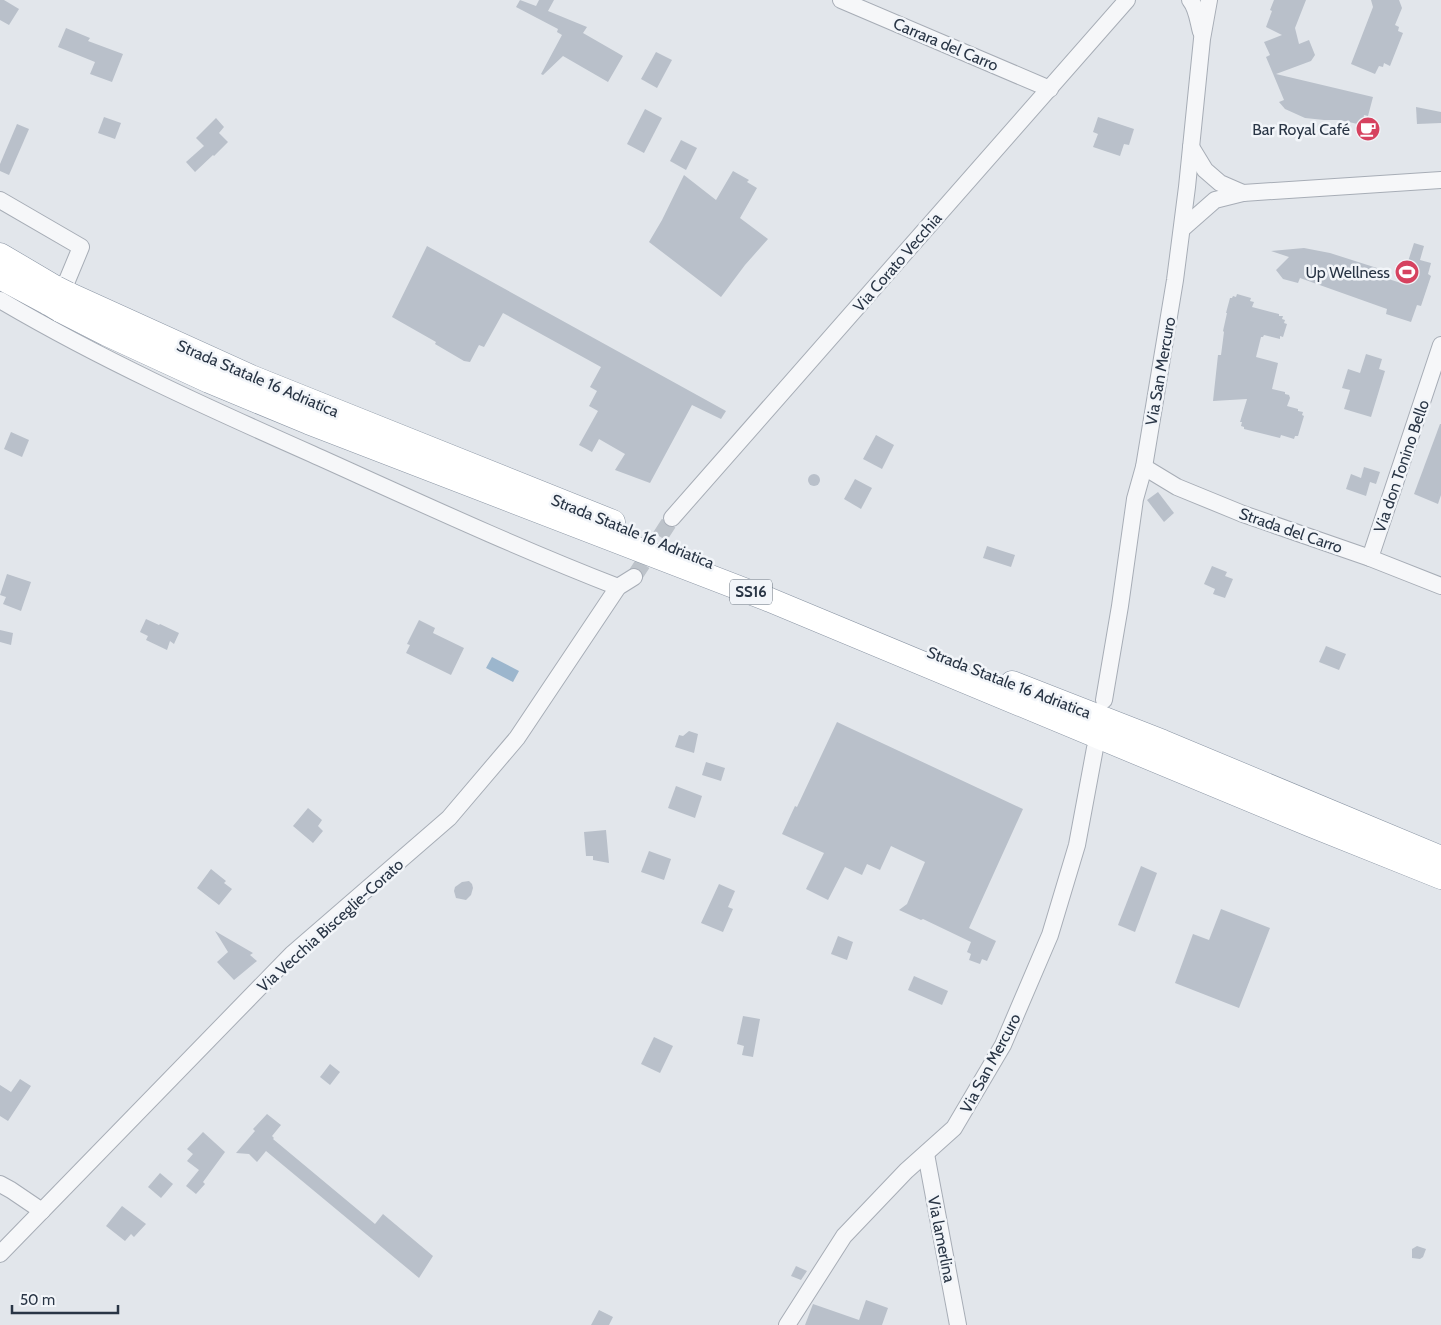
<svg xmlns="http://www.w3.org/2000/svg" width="1441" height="1325" font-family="Cabin,sans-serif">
<rect width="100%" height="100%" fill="#e2e6eb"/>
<!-- water -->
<path fill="#9cb6cd" d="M 492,657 L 519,671 L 513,682 L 486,668 Z"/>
<!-- building -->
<g fill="#b9c0ca">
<path d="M 0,0 L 4,0 L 19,9 L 9,25 L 0,20 Z"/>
<path d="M 520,0 L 536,6 L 539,0 L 554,0 L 548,11 L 587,27 L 583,33 L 623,56 L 608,82 L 563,56 L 543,75 L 541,74 L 562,35 L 557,32 L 558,29 L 516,7 Z"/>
<path d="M 1274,0 L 1306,0 L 1295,28 L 1299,44 L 1309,40 L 1315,55 L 1311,61 L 1276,74 L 1373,97 L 1368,116 L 1364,115 L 1362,125 L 1340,120 L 1324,120 L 1305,118 L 1285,109 L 1279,102 L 1284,100 L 1266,57 L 1270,55 L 1264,42 L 1282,35 L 1266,27 L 1272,11 L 1270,10 Z"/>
<path d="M 1371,0 L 1399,0 L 1402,8 L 1395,25 L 1399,27 L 1398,31 L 1403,33 L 1390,66 L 1384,63 L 1383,67 L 1379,66 L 1375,74 L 1351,64 L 1373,7 Z"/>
<path d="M 66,28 L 90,38 L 88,41 L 123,54 L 112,82 L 90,74 L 95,62 L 58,47 Z"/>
<path d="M 656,52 L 672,60 L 657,88 L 641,79 Z"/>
<path d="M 1416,107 L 1441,112 L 1441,123 L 1417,124 Z"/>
<path d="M 645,109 L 662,118 L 644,153 L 627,144 Z"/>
<path d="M 104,117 L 121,123 L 115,139 L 98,133 Z"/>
<path d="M 1098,117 L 1134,129 L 1129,145 L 1124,144 L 1120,156 L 1093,147 L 1098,134 L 1093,132 Z"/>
<path d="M 216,118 L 224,127 L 219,133 L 228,142 L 214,156 L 213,155 L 195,172 L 186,162 L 204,146 L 196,138 Z"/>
<path d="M 17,124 L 29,129 L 9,175 L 0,171 L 0,164 Z"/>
<path d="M 681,140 L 697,148 L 686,170 L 670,161 Z"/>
<path d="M 733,171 L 749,180 L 747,182 L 757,188 L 740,218 L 768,239 L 745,265 L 721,297 L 649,242 L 662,220 L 684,175 L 716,200 Z"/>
<path d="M 1414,243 L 1424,246 L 1420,260 L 1431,263 L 1428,274 L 1431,276 L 1421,306 L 1417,305 L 1411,322 L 1386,314 L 1387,309 L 1300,278 L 1298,283 L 1283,279 L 1276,270 L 1289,257 L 1271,251 L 1304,248 L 1330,253 L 1377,268 L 1376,275 L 1401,283 Z"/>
<path d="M 427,246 L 726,411 L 721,419 L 692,405 L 650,483 L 615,470 L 625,454 L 599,439 L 592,452 L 579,445 L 598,411 L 589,406 L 597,391 L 590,387 L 601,367 L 503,313 L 484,347 L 479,345 L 470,362 L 464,361 L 435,344 L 436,342 L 392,317 Z"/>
<path d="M 1237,294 L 1251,298 L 1250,301 L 1254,302 L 1252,307 L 1279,314 L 1279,316 L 1283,316 L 1282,319 L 1285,320 L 1284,323 L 1287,324 L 1283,337 L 1280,336 L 1280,339 L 1264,335 L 1263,337 L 1261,337 L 1256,357 L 1278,363 L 1272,389 L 1285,392 L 1285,394 L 1289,395 L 1290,398 L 1287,406 L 1298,409 L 1298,411 L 1303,412 L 1302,415 L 1304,416 L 1298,436 L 1295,436 L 1294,439 L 1281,435 L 1280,438 L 1244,429 L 1244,427 L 1241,426 L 1242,422 L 1240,422 L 1247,399 L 1213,401 L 1218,355 L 1221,355 L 1224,332 L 1223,331 L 1227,313 L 1226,313 L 1230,298 L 1232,298 L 1233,296 L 1236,297 Z"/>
<path d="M 1366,354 L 1382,359 L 1379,369 L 1385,371 L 1371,417 L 1344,409 L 1350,390 L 1342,388 L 1348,369 L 1360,373 Z"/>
<path d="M 1440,424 L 1441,424 L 1441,495 L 1438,504 L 1414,494 Z"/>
<path d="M 11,432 L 29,440 L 22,457 L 4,449 Z"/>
<path d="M 876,435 L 894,445 L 882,469 L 863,459 Z"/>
<path d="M 1364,467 L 1380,472 L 1376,484 L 1370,482 L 1366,496 L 1346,489 L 1351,474 L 1361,478 Z"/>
<circle cx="814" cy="480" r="6"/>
<path d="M 855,479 L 872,488 L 861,509 L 844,499 Z"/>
<path d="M 1158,492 L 1174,513 L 1164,522 L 1147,500 Z"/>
<path d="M 987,546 L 1015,555 L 1011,567 L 983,558 Z"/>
<path d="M 1212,566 L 1227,572 L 1225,576 L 1233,579 L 1225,598 L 1213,594 L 1215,589 L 1204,584 Z"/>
<path d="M 7,574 L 31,582 L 21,611 L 3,604 L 6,597 L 0,595 Z"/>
<path d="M 146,619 L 159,625 L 160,624 L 179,633 L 174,644 L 170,641 L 167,650 L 146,640 L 148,636 L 140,632 Z"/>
<path d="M 419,620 L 435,628 L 433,633 L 464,648 L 451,675 L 406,653 L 410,645 L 407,644 Z"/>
<path d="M 0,630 L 13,633 L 11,645 L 0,642 Z"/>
<path d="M 1326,646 L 1346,654 L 1339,670 L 1319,662 Z"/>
<path d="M 837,722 L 1023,809 L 969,928 L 996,941 L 987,961 L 982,959 L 980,964 L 969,960 L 971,954 L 967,952 L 971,942 L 923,919 L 921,920 L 899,910 L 907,904 L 925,862 L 891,846 L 880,870 L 867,864 L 862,875 L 845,867 L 828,900 L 806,889 L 824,853 L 782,834 L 795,806 L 797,807 Z"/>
<path d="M 689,731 L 698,734 L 694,753 L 675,747 L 679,735 L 683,736 Z"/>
<path d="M 706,762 L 725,768 L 721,781 L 702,775 Z"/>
<path d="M 676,786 L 702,796 L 695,818 L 668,808 Z"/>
<path d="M 308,808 L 322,820 L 318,826 L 323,831 L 313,843 L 293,826 Z"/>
<path d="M 606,830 L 609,863 L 593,860 L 593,856 L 586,856 L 584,832 Z"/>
<path d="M 649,851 L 671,859 L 664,880 L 641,872 Z"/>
<path d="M 1141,866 L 1157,873 L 1135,932 L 1118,925 Z"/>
<path d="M 211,869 L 226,881 L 224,883 L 232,889 L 219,905 L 197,888 Z"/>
<path d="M 469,881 L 472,884 L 473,888 L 471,895 L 466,900 L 456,898 L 454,891 L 455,887 L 462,882 Z"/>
<path d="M 719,884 L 735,891 L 728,907 L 733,909 L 723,932 L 701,923 Z"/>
<path d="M 1221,909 L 1270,928 L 1239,1008 L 1175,983 L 1193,934 L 1209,940 Z"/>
<path d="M 215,931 L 253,953 L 250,955 L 257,961 L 234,980 L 217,962 L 228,952 Z"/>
<path d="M 838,936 L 853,942 L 847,960 L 831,954 Z"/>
<path d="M 914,976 L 948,991 L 942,1005 L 908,990 Z"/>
<path d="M 743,1016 L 760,1019 L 753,1057 L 742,1055 L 744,1046 L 737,1044 Z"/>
<path d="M 654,1037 L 673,1046 L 660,1073 L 641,1064 Z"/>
<path d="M 330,1064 L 340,1072 L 330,1085 L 320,1077 Z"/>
<path d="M 20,1079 L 31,1086 L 8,1121 L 0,1116 L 0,1085 L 11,1092 Z"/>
<path d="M 267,1114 L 281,1125 L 272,1136 L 274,1138 L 273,1139 L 375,1224 L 383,1214 L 433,1256 L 419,1278 L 266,1151 L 257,1162 L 249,1154 L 236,1153 L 255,1131 L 253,1129 Z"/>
<path d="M 203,1132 L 225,1152 L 203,1182 L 205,1184 L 196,1194 L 186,1186 L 199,1170 L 187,1161 L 193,1154 L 187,1149 Z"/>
<path d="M 160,1173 L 173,1184 L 161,1198 L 148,1187 Z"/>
<path d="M 122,1206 L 146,1224 L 134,1237 L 131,1234 L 125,1241 L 106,1226 Z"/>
<path d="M 1417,1246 L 1426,1249 L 1423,1257 L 1420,1259 L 1412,1258 L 1412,1249 Z"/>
<path d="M 796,1266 L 807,1271 L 801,1280 L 791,1276 Z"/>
<path d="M 866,1300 L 888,1308 L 882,1325 L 805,1325 L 813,1304 L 859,1320 Z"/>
<path d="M 599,1310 L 613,1317 L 609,1325 L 591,1325 Z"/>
</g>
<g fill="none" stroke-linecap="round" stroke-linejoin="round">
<!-- minor-tunnel -->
<path stroke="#bdc3ca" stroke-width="16" stroke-dasharray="16 8" stroke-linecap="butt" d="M 634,577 L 672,518"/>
<defs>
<g id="minor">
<path d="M 841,0 L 1050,89"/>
<path d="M 1190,0 C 1197,8 1198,21 1201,32"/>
<path d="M 1191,147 L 1205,170 L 1220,183 L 1243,193"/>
<path d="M 0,200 L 81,247 L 59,300"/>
<path d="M 1182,229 L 1215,200 L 1243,193 L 1441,180"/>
<path d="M 0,300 C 100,359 206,407 312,454 C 414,500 515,547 618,587"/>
<path d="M 1144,467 L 1177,487 L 1243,514 L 1370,558 L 1441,586"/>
<path d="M 672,518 L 1127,0"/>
<path d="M 1370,558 L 1441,345"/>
<path d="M 1104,700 L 1120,606 L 1135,499 L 1144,467 L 1175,280 L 1187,187 L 1202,39 L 1209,0"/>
<path d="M 926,1154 L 958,1325"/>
<path d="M 0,1184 L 11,1190 L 42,1211"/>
<path d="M 0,1254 L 292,954 L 449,818 L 517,738 L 618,587 L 634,577"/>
<path d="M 787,1325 L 844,1236 L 906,1171 L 954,1128 L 1003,1045 L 1050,935 L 1077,845 L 1095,748"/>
</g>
<g id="highway">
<path d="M 0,255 L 56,288"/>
<path d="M 0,277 L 50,304"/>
<path d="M 68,294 L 251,377 L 613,522"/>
<path d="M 60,310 L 107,334 L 209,381 L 308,422 L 770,600 L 1311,825 L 1441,877"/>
<path d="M 1012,683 L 1163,742 L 1441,858"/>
</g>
</defs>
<!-- minor casing -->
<use href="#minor" stroke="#a7adb6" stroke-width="18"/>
<!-- highway casing -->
<use href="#highway" stroke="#8994a3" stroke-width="25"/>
<!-- minor -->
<use href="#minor" stroke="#f6f7f9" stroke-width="16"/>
<!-- highway -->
<use href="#highway" stroke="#fff" stroke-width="24"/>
<defs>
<g id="highway-bridge">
<path d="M 56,288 L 68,294"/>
<path d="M 50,304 L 60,310"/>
</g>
</defs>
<!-- highway-bridge casing -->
<use href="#highway-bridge" stroke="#8994a3" stroke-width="25" stroke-linecap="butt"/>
<!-- highway-bridge -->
<use href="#highway-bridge" stroke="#fff" stroke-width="24"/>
</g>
<!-- icons -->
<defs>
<symbol id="cafe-disc" viewBox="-11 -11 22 22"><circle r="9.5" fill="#d6425f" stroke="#f2f5f9"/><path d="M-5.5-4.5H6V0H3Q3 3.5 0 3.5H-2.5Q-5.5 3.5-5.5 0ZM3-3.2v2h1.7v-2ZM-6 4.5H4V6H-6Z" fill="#fff"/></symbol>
<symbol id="stadium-disc" viewBox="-11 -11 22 22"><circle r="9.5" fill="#d6425f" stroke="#f2f5f9"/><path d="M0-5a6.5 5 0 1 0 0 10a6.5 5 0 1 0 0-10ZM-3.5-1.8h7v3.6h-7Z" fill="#fff"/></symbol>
</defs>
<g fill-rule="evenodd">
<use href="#cafe-disc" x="1354" y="115" width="28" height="28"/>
<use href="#stadium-disc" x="1393" y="258" width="28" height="28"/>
</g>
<g text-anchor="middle" stroke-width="5" stroke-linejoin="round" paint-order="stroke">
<!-- shield labels -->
<rect fill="#f2f5f9" stroke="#656f7b" stroke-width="1" x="730" y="579.5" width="42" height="25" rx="4"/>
<g font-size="15" font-weight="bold" fill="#293545">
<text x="751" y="597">SS16</text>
</g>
<!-- street labels -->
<g font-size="16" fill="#293545" stroke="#f2f5f9">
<text transform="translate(946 44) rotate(23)" y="6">Carrara del Carro</text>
<text transform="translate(897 262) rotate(-49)" y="6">Via Corato Vecchia</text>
<text transform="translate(1160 371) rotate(-80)" y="6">Via San Mercuro</text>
<text transform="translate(258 378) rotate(23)" y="6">Strada Statale 16 Adriatica</text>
<text transform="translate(1401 466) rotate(-71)" y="6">Via don Tonino Bello</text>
<text transform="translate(1291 530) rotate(19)" y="6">Strada del Carro</text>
<text transform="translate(633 531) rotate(22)" y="6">Strada Statale 16 Adriatica</text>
<text transform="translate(1009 682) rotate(21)" y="6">Strada Statale 16 Adriatica</text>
<text transform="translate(330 925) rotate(-42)" y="6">Via Vecchia Bisceglie-Corato</text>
<text transform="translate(990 1063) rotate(-62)" y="6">Via San Mercuro</text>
<text transform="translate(942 1239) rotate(79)" y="6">Via lamerlina</text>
</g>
<!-- poi labels -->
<g font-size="16" fill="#293545" stroke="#f2f5f9" text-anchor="end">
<text x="1350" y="135">Bar Royal Café</text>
<text x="1390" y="278">Up Wellness</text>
</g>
</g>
<!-- scale -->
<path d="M12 1305v8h106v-8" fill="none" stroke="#293545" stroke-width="2.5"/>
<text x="20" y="1305" font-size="15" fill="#293545" stroke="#f2f5f9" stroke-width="4" paint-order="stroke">50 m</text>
</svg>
